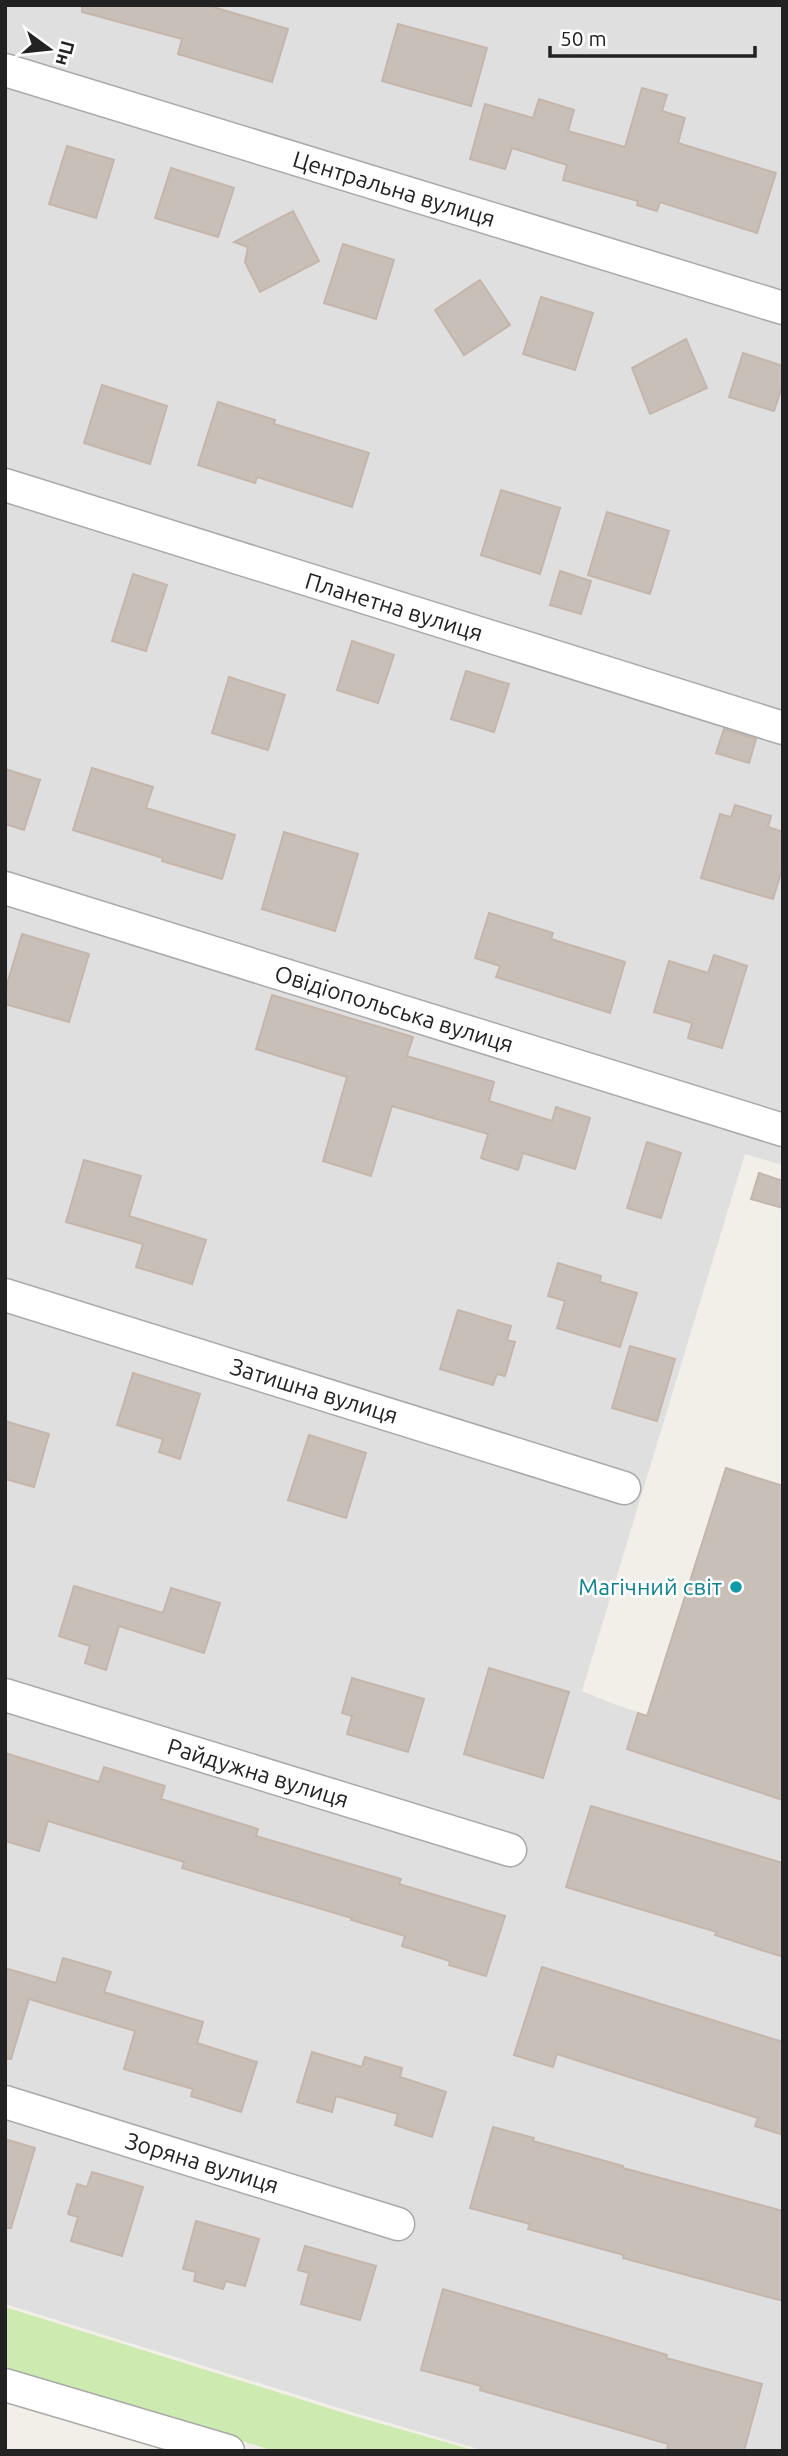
<svg xmlns="http://www.w3.org/2000/svg" width="788" height="2456" font-family="Ubuntu,sans-serif">
<rect width="100%" height="100%" fill="#f2efe9"/>
<!-- residential -->
<path fill="#e0dfdf" d="M 5,5 L 783,5 L 783,1165 L 745,1154 L 582,1691 L 619,1706 L 783,1758 L 783,2451 L 485,2451 L 355,2413 L 5,2304 Z"/>
<!-- grass -->
<path fill="#cdebb0" d="M 5,2307 L 354,2416 L 477,2451 L 274,2451 L 5,2368 Z"/>
<!-- building -->
<g fill="#c7bfb8" stroke="#c4b6ab" stroke-width="2">
<path d="M 82,5 L 206,5 L 288,29 L 272,82 L 178,54 L 182,39 L 82,12 Z"/>
<path d="M 398,24 L 487,48 L 471,106 L 382,81 Z"/>
<path d="M 642,88 L 667,95 L 662,111 L 685,118 L 678,143 L 776,173 L 757,233 L 660,202 L 657,211 L 637,205 L 638,201 L 563,180 L 567,165 L 512,148 L 505,169 L 470,159 L 485,104 L 533,118 L 539,99 L 574,110 L 568,131 L 625,147 Z"/>
<path d="M 67,146 L 114,160 L 96,218 L 49,204 Z"/>
<path d="M 171,168 L 234,188 L 218,237 L 155,218 Z"/>
<path d="M 293,211 L 319,261 L 260,292 L 245,262 L 248,247 L 234,242 Z"/>
<path d="M 343,244 L 394,260 L 376,319 L 324,303 Z"/>
<path d="M 480,280 L 510,325 L 464,355 L 435,310 Z"/>
<path d="M 541,297 L 593,313 L 575,370 L 523,354 Z"/>
<path d="M 686,339 L 707,388 L 650,414 L 632,368 Z"/>
<path d="M 743,353 L 783,366 L 783,384 L 774,411 L 729,397 Z"/>
<path d="M 102,385 L 167,406 L 150,464 L 84,443 Z"/>
<path d="M 218,402 L 275,420 L 274,424 L 369,453 L 352,507 L 257,477 L 255,483 L 198,465 Z"/>
<path d="M 501,490 L 560,508 L 540,574 L 481,555 Z"/>
<path d="M 607,512 L 669,531 L 650,594 L 588,575 Z"/>
<path d="M 560,571 L 591,581 L 581,614 L 550,605 Z"/>
<path d="M 133,574 L 167,585 L 146,651 L 112,641 Z"/>
<path d="M 352,641 L 394,655 L 378,703 L 337,690 Z"/>
<path d="M 466,671 L 509,684 L 494,732 L 451,719 Z"/>
<path d="M 229,677 L 285,695 L 268,750 L 212,733 Z"/>
<path d="M 724,729 L 756,739 L 749,763 L 716,753 Z"/>
<path d="M 92,768 L 153,787 L 146,808 L 235,835 L 222,879 L 162,861 L 163,858 L 73,830 Z"/>
<path d="M 5,769 L 40,780 L 24,830 L 5,824 Z"/>
<path d="M 735,805 L 771,816 L 768,827 L 783,832 L 783,866 L 773,899 L 701,878 L 720,814 L 731,817 Z"/>
<path d="M 284,832 L 358,854 L 335,931 L 262,909 Z"/>
<path d="M 489,913 L 553,933 L 551,939 L 625,962 L 610,1013 L 496,977 L 500,966 L 475,958 Z"/>
<path d="M 22,934 L 89,954 L 69,1022 L 5,1004 L 5,991 Z"/>
<path d="M 714,955 L 747,966 L 722,1048 L 688,1038 L 692,1023 L 654,1012 L 669,961 L 708,973 Z"/>
<path d="M 272,995 L 413,1037 L 407,1056 L 494,1082 L 489,1101 L 552,1121 L 556,1107 L 590,1118 L 575,1169 L 523,1153 L 518,1170 L 481,1158 L 488,1134 L 392,1106 L 371,1176 L 323,1161 L 347,1077 L 256,1049 Z"/>
<path d="M 647,1142 L 681,1153 L 661,1218 L 627,1208 Z"/>
<path d="M 84,1160 L 141,1176 L 129,1216 L 206,1240 L 192,1284 L 136,1267 L 143,1244 L 66,1222 Z"/>
<path d="M 759,1173 L 783,1181 L 783,1208 L 751,1199 Z"/>
<path d="M 558,1263 L 601,1276 L 600,1282 L 637,1293 L 620,1347 L 557,1328 L 565,1301 L 548,1296 Z"/>
<path d="M 458,1310 L 511,1326 L 507,1340 L 515,1342 L 505,1376 L 497,1374 L 493,1385 L 440,1369 Z"/>
<path d="M 630,1346 L 675,1359 L 657,1421 L 612,1408 Z"/>
<path d="M 133,1373 L 200,1394 L 180,1459 L 159,1452 L 163,1439 L 117,1425 Z"/>
<path d="M 5,1421 L 49,1434 L 34,1487 L 5,1479 Z"/>
<path d="M 309,1435 L 366,1453 L 346,1518 L 288,1500 Z"/>
<path d="M 726,1468 L 783,1486 L 783,1800 L 627,1749 L 638,1713 L 647,1716 Z"/>
<path d="M 74,1586 L 163,1613 L 171,1588 L 220,1603 L 204,1653 L 119,1626 L 106,1670 L 85,1663 L 90,1646 L 59,1636 Z"/>
<path d="M 489,1668 L 569,1692 L 543,1778 L 464,1754 Z"/>
<path d="M 352,1678 L 424,1699 L 408,1752 L 347,1734 L 352,1716 L 342,1713 Z"/>
<path d="M 5,1753 L 99,1782 L 104,1767 L 165,1786 L 161,1799 L 258,1829 L 256,1836 L 401,1879 L 399,1884 L 505,1916 L 486,1976 L 449,1965 L 450,1961 L 402,1946 L 405,1936 L 351,1920 L 352,1918 L 182,1868 L 184,1862 L 48,1821 L 39,1851 L 5,1841 Z"/>
<path d="M 591,1806 L 783,1863 L 783,1957 L 715,1935 L 717,1932 L 566,1887 Z"/>
<path d="M 63,1958 L 111,1972 L 104,1992 L 203,2022 L 197,2043 L 257,2062 L 241,2112 L 191,2096 L 193,2089 L 124,2069 L 135,2031 L 29,1999 L 11,2059 L 5,2058 L 5,1968 L 56,1983 Z"/>
<path d="M 542,1967 L 783,2042 L 783,2135 L 755,2126 L 758,2118 L 557,2054 L 553,2067 L 514,2055 Z"/>
<path d="M 312,2052 L 362,2067 L 365,2057 L 402,2068 L 400,2077 L 446,2092 L 432,2137 L 395,2125 L 398,2114 L 336,2096 L 332,2112 L 297,2102 Z"/>
<path d="M 493,2127 L 534,2138 L 533,2141 L 623,2166 L 623,2168 L 783,2211 L 783,2301 L 623,2258 L 624,2255 L 528,2229 L 530,2224 L 470,2208 Z"/>
<path d="M 5,2139 L 35,2148 L 11,2228 L 5,2228 Z"/>
<path d="M 92,2172 L 143,2187 L 122,2256 L 71,2241 L 78,2217 L 68,2214 L 77,2184 L 87,2187 Z"/>
<path d="M 196,2221 L 259,2239 L 245,2286 L 226,2281 L 223,2289 L 194,2281 L 196,2272 L 183,2269 Z"/>
<path d="M 305,2246 L 376,2266 L 360,2320 L 301,2304 L 309,2273 L 298,2270 Z"/>
<path d="M 443,2289 L 667,2355 L 666,2358 L 762,2384 L 744,2451 L 667,2451 L 668,2444 L 480,2390 L 481,2386 L 421,2370 Z"/>
</g>
<g fill="none" stroke-linecap="round" stroke-linejoin="round">
<defs>
<g id="minor">
<path d="M 5,70 L 783,308"/>
<path d="M 5,485 L 783,728"/>
<path d="M 5,888 L 783,1130"/>
<path d="M 5,1295 L 624,1488"/>
<path d="M 5,1695 L 510,1850"/>
<path d="M 5,2102 L 398,2224"/>
<path d="M 5,2385 L 228,2451"/>
</g>
</defs>
<!-- minor casing -->
<use href="#minor" stroke="#a9a9a9" stroke-width="35"/>
<!-- minor -->
<use href="#minor" stroke="#fff" stroke-width="32"/>
</g>
<!-- markers -->
<circle fill="#0f9aa8" stroke="#fff" stroke-width="2.5" cx="736" cy="1587" r="7"/>
<g text-anchor="middle" stroke-width="5" stroke-linejoin="round" paint-order="stroke">
<!-- street labels -->
<g font-size="23" fill="#222" stroke="#fff">
<text transform="translate(394 189) rotate(17)" y="8">Центральна вулиця</text>
<text transform="translate(394 607) rotate(17)" y="8">Планетна вулиця</text>
<text transform="translate(394 1009) rotate(17)" y="8">Овідіопольська вулиця</text>
<text transform="translate(314 1391) rotate(17)" y="8">Затишна вулиця</text>
<text transform="translate(258 1773) rotate(17)" y="8">Райдужна вулиця</text>
<text transform="translate(202 2163) rotate(17)" y="8">Зоряна вулиця</text>
</g>
<!-- culture labels -->
<g font-size="23" fill="#0d838f" stroke="#fff" text-anchor="end">
<text x="722" y="1595">Магічний світ</text>
</g>
</g>
<!-- border -->
<rect width="788" height="2456" fill="none" stroke="#222222" stroke-width="14"/>
<!-- north arrow -->
<g transform="translate(49 49) rotate(105)" stroke="#ffffff" stroke-width="5" paint-order="stroke">
<path d="M0-5L12 26L0 18L-12 26Z" fill="#222222"/>
<text y="-10" font-size="19" font-weight="bold" text-anchor="middle" fill="#222222">Пн</text>
</g>
<!-- scale -->
<path d="M550 46v10h205v-10" fill="none" stroke="#222222" stroke-width="3.5"/>
<text x="560" y="46" font-size="21" fill="#222222" stroke="#ffffff" stroke-width="5" paint-order="stroke">50 m</text>
</svg>
